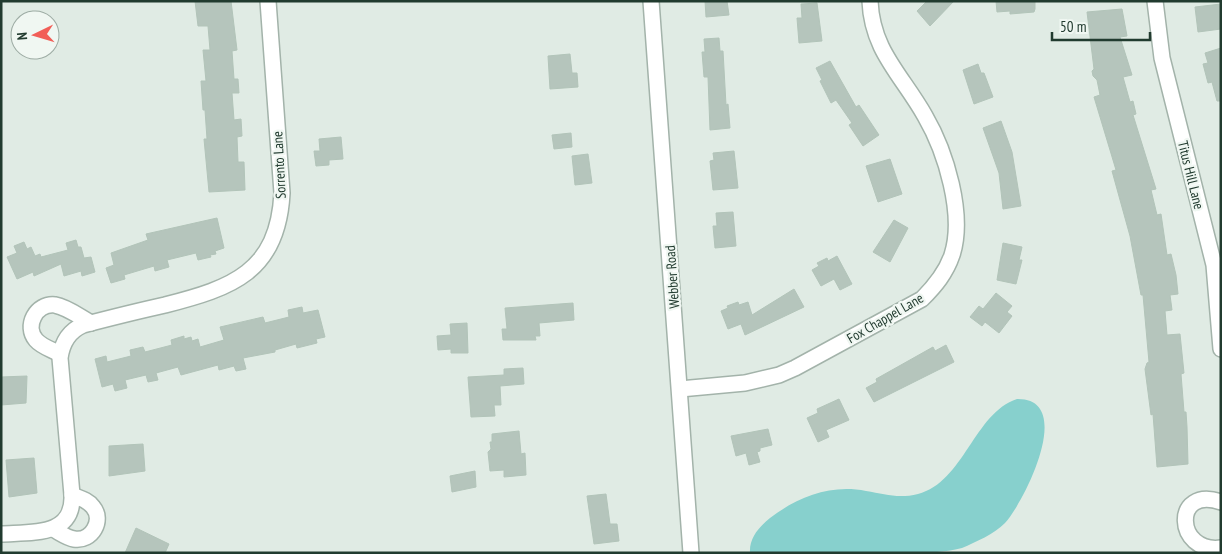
<svg xmlns="http://www.w3.org/2000/svg" width="1222" height="554" font-family="'PT Sans Narrow',sans-serif">
<rect width="100%" height="100%" fill="#e0ebe4"/>
<!-- water -->
<path fill="#87d0cd" d="M 1017,399 C 1076,398 1025,501 1005,523 C 994,534 976,542 962,548 C 939,554 911,553 887,553 C 841,553 796,553 750,553 C 749,538 759,527 770,518 C 798,497 830,484 866,491 C 885,494 898,499 918,494 C 964,482 974,413 1017,399 Z"/>
<!-- building -->
<g fill="#b5c5bc" stroke="#b2c4b9">
<path d="M 195,1 L 231,1 L 237,50 L 232,51 L 234,79 L 238,79 L 239,93 L 232,93 L 234,120 L 241,119 L 242,136 L 237,137 L 238,162 L 244,162 L 245,190 L 209,192 L 204,139 L 207,139 L 205,110 L 203,110 L 201,81 L 206,81 L 203,50 L 210,50 L 208,26 L 198,26 Z"/>
<path d="M 705,1 L 727,1 L 729,15 L 706,17 Z"/>
<path d="M 927,1 L 954,1 L 930,26 L 917,11 Z"/>
<path d="M 996,1 L 1035,1 L 1035,9 L 1034,12 L 1010,14 L 1010,11 L 997,12 Z"/>
<path d="M 817,3 L 822,41 L 799,43 L 797,18 L 802,18 L 801,4 Z"/>
<path d="M 1221,4 L 1221,29 L 1198,32 L 1195,7 Z"/>
<path d="M 1122,9 L 1127,36 L 1120,37 L 1132,75 L 1123,77 L 1130,102 L 1133,101 L 1136,114 L 1133,115 L 1156,189 L 1151,190 L 1157,215 L 1161,214 L 1167,255 L 1171,254 L 1176,275 L 1178,294 L 1170,295 L 1172,310 L 1165,311 L 1167,335 L 1180,334 L 1184,373 L 1181,374 L 1184,412 L 1186,412 L 1187,427 L 1188,464 L 1157,467 L 1153,414 L 1151,415 L 1145,369 L 1147,363 L 1149,362 L 1143,295 L 1141,295 L 1130,236 L 1112,171 L 1116,170 L 1094,97 L 1100,95 L 1097,80 L 1093,76 L 1092,71 L 1094,69 L 1087,12 Z"/>
<path d="M 719,38 L 720,51 L 723,51 L 726,105 L 728,104 L 730,128 L 710,130 L 708,77 L 704,77 L 702,52 L 705,52 L 704,39 Z"/>
<path d="M 1221,48 L 1221,101 L 1217,101 L 1212,82 L 1208,83 L 1203,64 L 1208,63 L 1205,53 Z"/>
<path d="M 570,54 L 572,73 L 577,73 L 578,87 L 550,89 L 548,56 Z"/>
<path d="M 830,61 L 856,107 L 859,105 L 879,135 L 863,146 L 849,125 L 852,123 L 836,100 L 831,103 L 820,81 L 822,80 L 816,68 Z"/>
<path d="M 978,64 L 981,73 L 984,73 L 993,97 L 974,104 L 963,70 Z"/>
<path d="M 1001,121 L 1012,152 L 1021,206 L 1003,209 L 999,173 L 983,128 Z"/>
<path d="M 571,133 L 572,147 L 554,149 L 552,135 Z"/>
<path d="M 341,137 L 343,159 L 329,160 L 329,165 L 316,166 L 314,151 L 320,151 L 319,139 Z"/>
<path d="M 734,151 L 738,188 L 713,190 L 710,161 L 714,160 L 713,153 Z"/>
<path d="M 588,154 L 592,183 L 575,185 L 572,156 Z"/>
<path d="M 890,159 L 902,194 L 878,202 L 866,166 Z"/>
<path d="M 733,212 L 736,246 L 715,248 L 713,226 L 717,226 L 716,213 Z"/>
<path d="M 217,218 L 224,248 L 215,251 L 216,254 L 210,255 L 211,257 L 198,260 L 196,253 L 167,260 L 169,267 L 155,271 L 154,266 L 124,275 L 125,279 L 111,283 L 106,268 L 114,265 L 111,253 L 148,240 L 146,234 Z"/>
<path d="M 894,220 L 908,228 L 890,262 L 873,252 Z"/>
<path d="M 76,240 L 78,247 L 81,247 L 84,258 L 91,257 L 95,272 L 82,276 L 81,271 L 64,276 L 61,264 L 34,276 L 33,272 L 17,279 L 7,257 L 17,253 L 14,246 L 24,242 L 27,249 L 31,247 L 35,256 L 40,254 L 41,257 L 68,250 L 66,243 Z"/>
<path d="M 1003,243 L 1022,247 L 1019,260 L 1022,260 L 1016,284 L 997,280 Z"/>
<path d="M 837,256 L 852,284 L 840,290 L 834,279 L 821,286 L 812,270 L 819,266 L 817,263 L 827,258 L 828,261 Z"/>
<path d="M 794,289 L 804,307 L 745,335 L 741,324 L 728,329 L 721,311 L 728,308 L 727,306 L 738,302 L 739,305 L 748,302 L 752,315 Z"/>
<path d="M 996,293 L 1012,306 L 1007,312 L 1012,316 L 999,333 L 985,322 L 982,326 L 970,317 L 979,306 L 983,309 Z"/>
<path d="M 573,303 L 574,320 L 539,323 L 540,336 L 535,336 L 536,340 L 503,340 L 502,329 L 507,329 L 505,308 Z"/>
<path d="M 302,307 L 303,313 L 318,310 L 325,337 L 316,339 L 317,343 L 297,348 L 296,344 L 275,350 L 275,352 L 243,358 L 246,369 L 236,371 L 234,366 L 219,370 L 218,365 L 181,375 L 178,367 L 156,373 L 158,380 L 148,382 L 146,375 L 125,380 L 127,388 L 115,391 L 113,384 L 102,387 L 95,359 L 106,356 L 107,362 L 131,356 L 130,350 L 143,347 L 145,352 L 172,345 L 171,340 L 184,336 L 184,339 L 191,337 L 192,341 L 198,339 L 200,347 L 224,340 L 220,327 L 263,317 L 265,323 L 289,317 L 288,310 Z"/>
<path d="M 467,323 L 468,353 L 451,353 L 451,349 L 438,350 L 437,336 L 451,335 L 450,324 Z"/>
<path d="M 946,345 L 954,362 L 874,402 L 866,388 L 877,382 L 876,379 L 933,347 L 935,351 Z"/>
<path d="M 523,368 L 524,384 L 500,386 L 501,405 L 494,405 L 495,416 L 471,417 L 468,377 L 504,375 L 504,369 Z"/>
<path d="M 27,376 L 26,403 L 1,405 L 1,377 Z"/>
<path d="M 839,399 L 849,420 L 826,430 L 829,437 L 818,442 L 807,418 L 818,413 L 817,409 Z"/>
<path d="M 768,429 L 772,445 L 760,448 L 760,451 L 757,452 L 760,462 L 749,465 L 746,453 L 736,456 L 731,436 Z"/>
<path d="M 519,431 L 521,454 L 525,453 L 526,475 L 504,477 L 504,470 L 490,471 L 488,452 L 491,449 L 490,442 L 492,442 L 492,434 Z"/>
<path d="M 143,444 L 145,471 L 109,476 L 109,446 Z"/>
<path d="M 34,458 L 37,493 L 9,497 L 6,460 Z"/>
<path d="M 475,471 L 476,487 L 452,492 L 450,476 Z"/>
<path d="M 606,494 L 610,524 L 617,524 L 619,541 L 594,544 L 587,496 Z"/>
<path d="M 136,528 L 169,544 L 165,553 L 125,553 Z"/>
</g>
<g fill="none" stroke-linecap="round" stroke-linejoin="round">
<defs>
<g id="minor">
<path d="M 651,1 L 691,553"/>
<path d="M 1155,1 L 1162,58 L 1214,265 L 1221,349"/>
<path d="M 60,354 C 53,350 42,347 36,340 C 24,326 36,303 55,305 C 67,307 80,317 91,323"/>
<path d="M 680,389 L 745,383 L 779,375 L 795,368 L 922,299 C 935,286 946,273 952,255 C 965,215 946,152 925,116 C 902,75 872,51 870,1"/>
<path d="M 1221,502 C 1172,485 1175,554 1221,548"/>
<path d="M 53,529 C 59,532 67,538 74,539 C 92,542 104,520 93,507 C 88,500 79,498 72,495"/>
<path d="M 1,534 C 31,532 74,537 72,495 L 60,358 C 62,343 69,331 83,325 C 110,318 138,311 165,305 C 232,288 278,272 282,193 L 268,1"/>
</g>
</defs>
<!-- minor casing -->
<use href="#minor" stroke="#a3b3aa" stroke-width="18"/>
<!-- minor -->
<use href="#minor" stroke="#fff" stroke-width="15"/>
</g>
<g text-anchor="middle" stroke-width="4.5" stroke-linejoin="round" paint-order="stroke">
<!-- street labels -->
<g font-size="14" fill="#213b2f" stroke="#f0f7f2">
<text transform="translate(279 165) rotate(-93)" y="5">Sorrento Lane</text>
<text transform="translate(1191 175) rotate(76)" y="5">Titus Hill Lane</text>
<text transform="translate(672 277) rotate(-94)" y="5">Webber Road</text>
<text transform="translate(885 318) rotate(-30)" y="5">Fox Chappel Lane</text>
</g>
</g>
<!-- border -->
<rect width="1222" height="554" fill="none" stroke="#213b2f" stroke-width="5"/>
<!-- north arrow -->
<g transform="translate(35 35) rotate(265)"><circle r="24" fill="#f0f7f2" stroke="#9daca4"/>
<path d="M0-4L9 19L0 12L-9 19Z" fill="#f15e57"/>
<text y="-8" font-size="14" font-weight="bold" text-anchor="middle" fill="#213b2f">N</text>
</g>
<!-- scale -->
<path d="M1052 32v8h98v-8" fill="none" stroke="#213b2f" stroke-width="2.5"/>
<text x="1060" y="32" font-size="15" fill="#213b2f" stroke="#f0f7f2" stroke-width="4" paint-order="stroke">50 m</text>
</svg>
